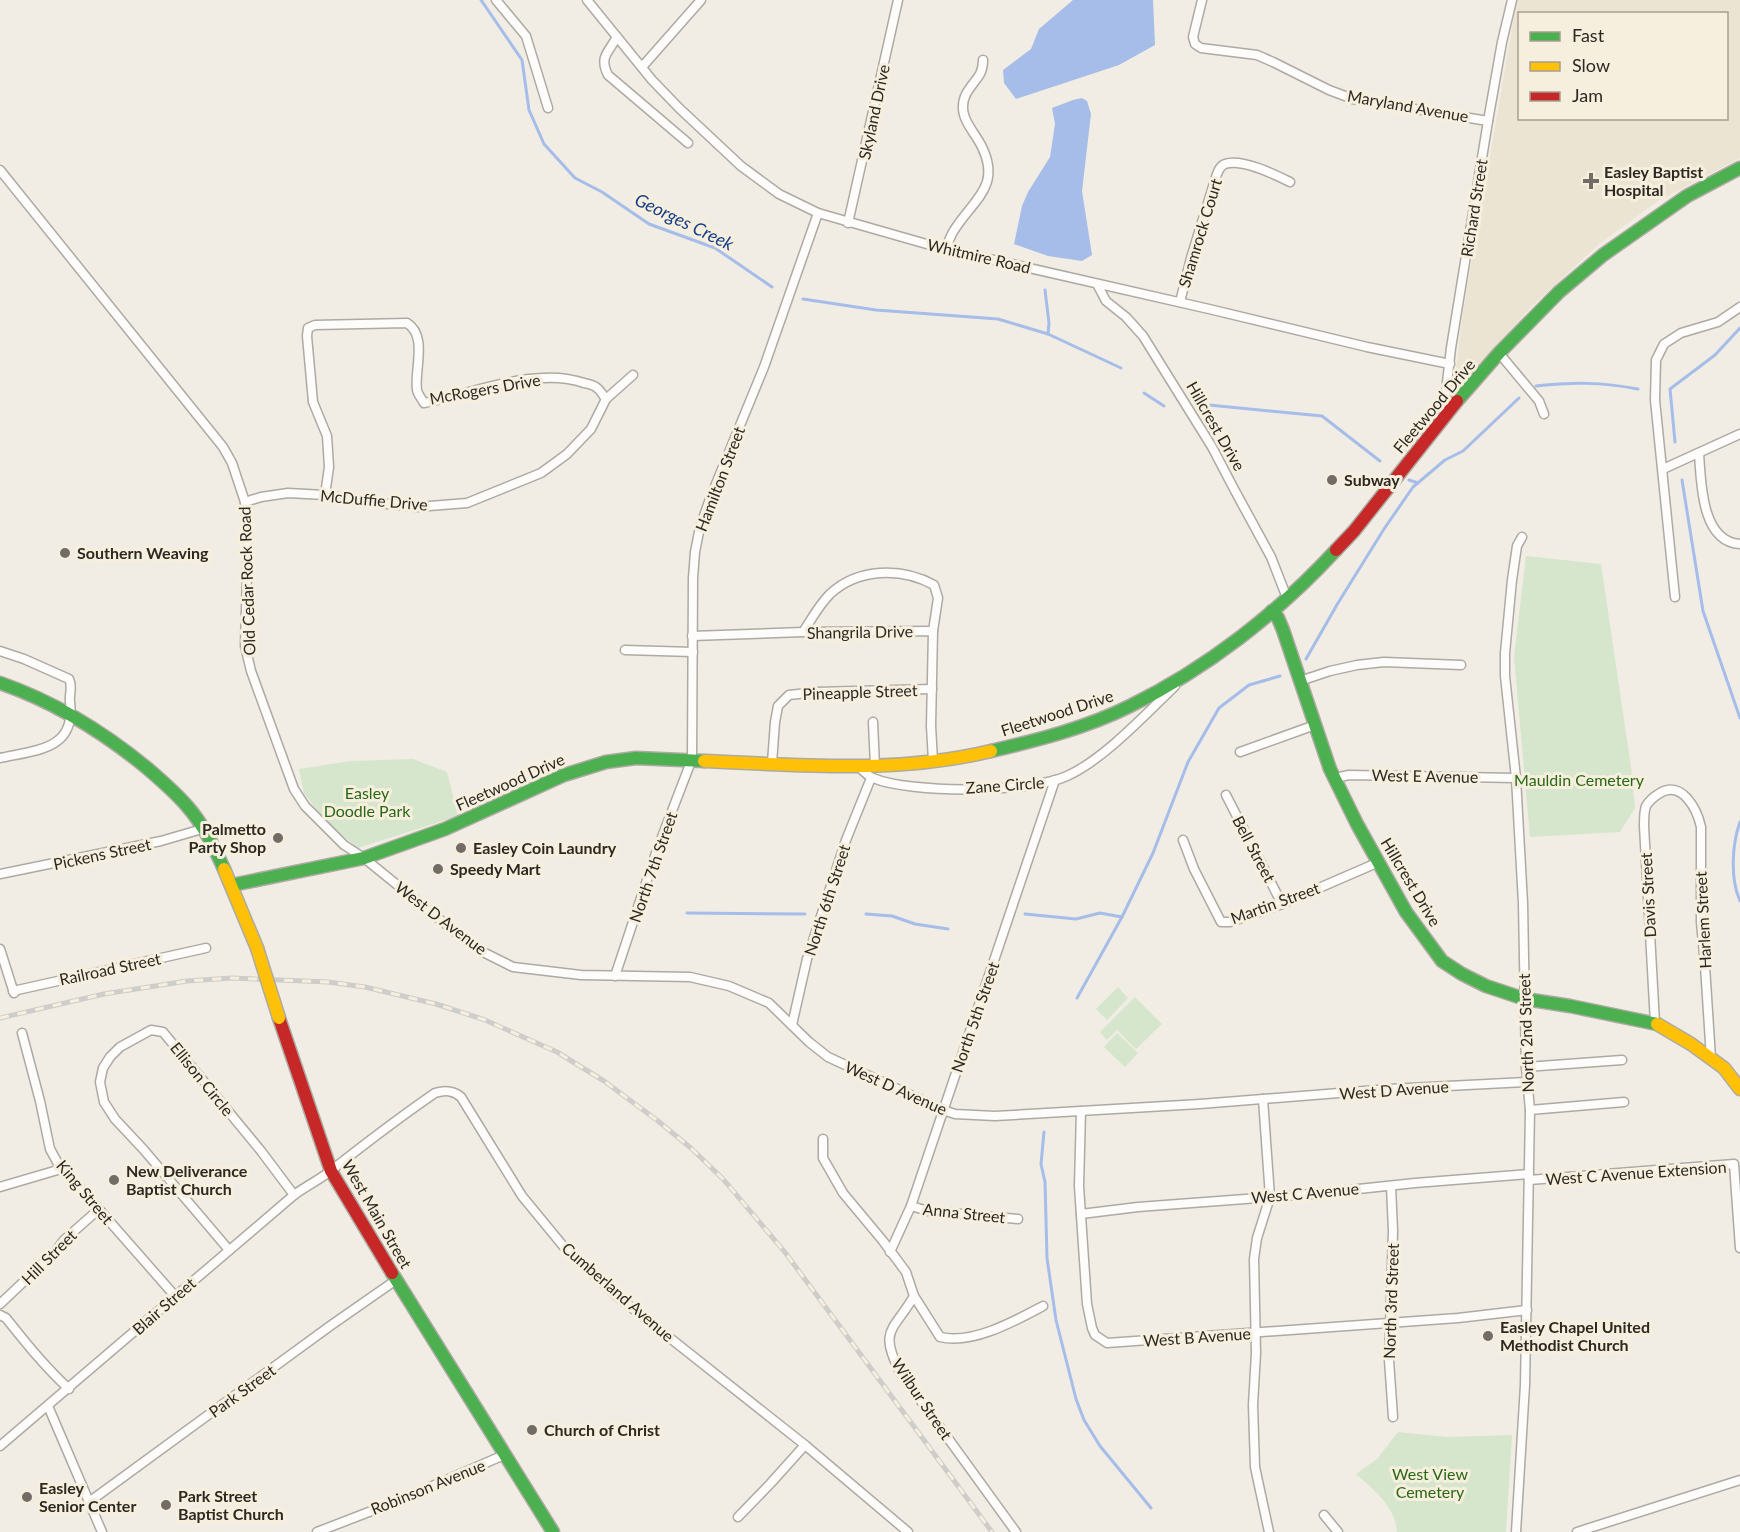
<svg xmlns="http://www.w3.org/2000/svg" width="1740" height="1532" font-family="Lato,sans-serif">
<rect width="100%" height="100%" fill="#f1ede4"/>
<!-- built -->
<path fill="#ece4d3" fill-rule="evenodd" d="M 1517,0 L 1740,0 L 1740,158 L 1658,201 L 1598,245 L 1531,307 L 1461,384 L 1455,377 L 1463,312 ZM 1520,14 L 1726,14 L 1726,118 L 1520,118 Z"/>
<!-- green -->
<g fill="#d6e6cc">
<path d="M 1526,556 L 1601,564 L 1631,767 L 1635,808 L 1620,832 L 1530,837 L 1514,657 Z"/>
<path d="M 413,759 L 447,772 L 458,816 L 358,848 L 326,822 L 304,793 L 299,769 L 350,761 Z"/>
<path d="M 1118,987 L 1128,998 L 1107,1020 L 1096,1009 Z"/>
<path d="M 1135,997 L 1162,1024 L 1136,1049 L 1117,1030 L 1107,1040 L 1100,1032 Z"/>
<path d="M 1117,1033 L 1138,1053 L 1125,1067 L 1104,1047 Z"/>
<path d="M 1398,1432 L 1447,1437 L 1512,1435 L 1506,1532 L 1397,1532 C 1395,1506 1374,1490 1356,1474 L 1377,1459 Z"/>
</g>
<!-- water -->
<g fill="#a5bde8">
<path d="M 1073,0 L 1153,0 L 1155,45 L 1119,65 L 1016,99 L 1004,83 L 1003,70 L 1031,49 L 1039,29 Z"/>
<path d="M 1082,98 L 1087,101 L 1091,114 L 1082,191 L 1092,255 L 1082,261 L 1048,256 L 1014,244 L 1022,206 L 1028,192 L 1050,157 L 1055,124 L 1052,108 L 1073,100 Z"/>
</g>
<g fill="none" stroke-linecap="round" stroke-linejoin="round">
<!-- stream -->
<g stroke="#a5bde8" stroke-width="3">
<path d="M 481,0 L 522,60 L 529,110 L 544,144 L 575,178 L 602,192 L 649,224 L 715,248 L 772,287"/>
<path d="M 1045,290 L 1049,323 L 1048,334"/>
<path d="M 803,299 L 876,310 L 998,319 L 1048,334 L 1121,368"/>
<path d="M 1536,386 C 1574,382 1601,382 1638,389"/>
<path d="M 1144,393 L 1164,406"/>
<path d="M 1209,405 L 1322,416 L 1380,461"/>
<path d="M 1675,442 L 1670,389 L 1715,355 L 1740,328"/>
<path d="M 1409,480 L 1418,483"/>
<path d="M 1682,480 L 1703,611 L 1740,718"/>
<path d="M 1306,659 L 1338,603 L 1384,529 L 1413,487 L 1445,460 L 1463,451 L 1519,398"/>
<path d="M 1740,822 C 1732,844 1730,879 1740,901"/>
<path d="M 687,913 L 805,914"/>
<path d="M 866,914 L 892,916 L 915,924 L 948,929"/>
<path d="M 1025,914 L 1076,919 L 1100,913 L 1122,917"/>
<path d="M 1077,998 L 1122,917 L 1153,853 L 1188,762 L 1219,708 L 1249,685 L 1280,676"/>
<path d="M 1044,1132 L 1041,1164 L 1045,1182 L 1047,1258 L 1056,1320 L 1076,1399 L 1084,1420 L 1100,1446 L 1151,1508"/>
</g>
<defs>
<g id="street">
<path d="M 496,0 L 526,36 L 548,108"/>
<path d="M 587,0 L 652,80 L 679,108 L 741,166 L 779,194 L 818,213 L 937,247 L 1209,309 L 1367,347 L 1450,364"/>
<path d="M 1202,0 L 1193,37 L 1195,44 L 1201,48 L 1257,55 L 1273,62 L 1329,90 L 1353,99 L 1488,121"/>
<path d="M 617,37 C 608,53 599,57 608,75 L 688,143"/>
<path d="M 642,67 L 701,0"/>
<path d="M 0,170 L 223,447 L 232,463 L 245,502 L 248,539 L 245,646 L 251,671 L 294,789 L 305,806 L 344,845 L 364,858 L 454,931 L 485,953 L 513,967 L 581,975 L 690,977 L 729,986 L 769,1003 L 809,1042 L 828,1057 L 943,1110 L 955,1114 L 995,1116 L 1200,1104 L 1389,1089 L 1528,1082"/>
<path d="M 848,223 L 898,0"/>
<path d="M 946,249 C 948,243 950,237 953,232 C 971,201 1002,188 982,147 C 976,134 962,121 963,106 C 963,93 974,84 980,74 C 982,70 983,65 983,60"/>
<path d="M 1097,284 L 1106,301 L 1126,317 L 1143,336 L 1212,447 L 1234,489 L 1271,557 L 1287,598"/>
<path d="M 1180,302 L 1191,258 L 1215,180 C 1217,174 1219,166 1225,164 C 1242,158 1276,175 1290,182"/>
<path d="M 1499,353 L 1539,401 L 1544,414"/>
<path d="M 1443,417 L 1451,348 L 1488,121 L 1502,42 L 1512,0"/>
<path d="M 1699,453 C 1701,481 1701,542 1740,544"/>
<path d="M 1663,469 L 1740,434"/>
<path d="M 325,495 L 329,467 L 327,436 L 313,402 L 307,336 L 308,328 L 315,325 L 407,323 C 428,336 414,370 417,390 C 418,395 422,399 424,403 C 472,394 537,366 584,383 C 588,384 594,385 597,388 C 600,390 603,395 606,399"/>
<path d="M 245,502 L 261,497 L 288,493 L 325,495 L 368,502 L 417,507 L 467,503 L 541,473 L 567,454 L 591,429 L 606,399 L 633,375"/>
<path d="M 1675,597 L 1655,400 L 1656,360 L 1664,344 L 1681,333 L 1718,322 L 1740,307"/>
<path d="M 803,632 C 811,620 819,605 830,594 C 858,568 901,567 934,585 L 938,598 L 933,631"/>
<path d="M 692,636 L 803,632 L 933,631 L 931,726 L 933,761"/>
<path d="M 625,650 L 693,652"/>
<path d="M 0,651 L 24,659 L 69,679 C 73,687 69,693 70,702 C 76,750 36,750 0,758"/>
<path d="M 1300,681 L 1330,671 L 1357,665 L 1384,662 L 1461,665"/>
<path d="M 873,722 L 875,766"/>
<path d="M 1240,752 L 1315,725"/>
<path d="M 772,763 L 775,722 L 778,706 L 789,695 L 817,692 L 932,689"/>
<path d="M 859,767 C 863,771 868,776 873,778 C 911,794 1030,793 1067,776 C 1103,760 1146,714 1175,686"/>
<path d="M 1335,778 L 1349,775 L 1516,778"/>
<path d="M 1226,795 L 1282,904"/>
<path d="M 1183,840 L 1194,869 L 1221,922 L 1230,922 L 1282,904 L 1379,862"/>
<path d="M 0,874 L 161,841 L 202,829"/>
<path d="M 0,949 L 14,993"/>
<path d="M 615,976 L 657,850 L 692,759 L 693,578 L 695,552 L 700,527 L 711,496 L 764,367 L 818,213"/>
<path d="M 13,991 L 206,948"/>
<path d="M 1655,1023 L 1644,826 C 1644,820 1644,811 1646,806 C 1649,801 1655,796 1660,793 C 1682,780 1697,809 1701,827 L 1701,922 L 1705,966 L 1711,1058"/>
<path d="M 792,1025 L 807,959 L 846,840 L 871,778"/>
<path d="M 22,1033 L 40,1101 L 50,1149 L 61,1169 L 82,1190 L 175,1296"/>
<path d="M 1526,1067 L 1622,1060"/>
<path d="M 1263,1099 L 1270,1197 L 1257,1238 L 1254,1259 L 1256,1353 L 1253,1405 L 1255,1467 L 1269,1532"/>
<path d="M 1530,1110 L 1624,1102"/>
<path d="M 1081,1111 L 1079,1186 L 1087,1304 L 1092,1328 L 1095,1335 L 1107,1343 L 1458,1318 L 1527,1310"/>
<path d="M 823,1139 L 823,1158 L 843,1193 L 883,1241 L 906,1272 L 914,1296 C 894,1331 878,1329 900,1372 L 1016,1532"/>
<path d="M 1529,1180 L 1734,1164 L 1740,1248"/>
<path d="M 1391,1186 L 1393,1231 L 1389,1360 L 1393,1417"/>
<path d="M 0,1187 L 61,1169"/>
<path d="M 911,1206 L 928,1211 L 1018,1219"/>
<path d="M 1081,1214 L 1138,1207 L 1311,1194 L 1415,1183 L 1529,1174"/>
<path d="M 229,1250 L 144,1150 L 115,1119 L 104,1102 L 100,1082 L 103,1068 L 110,1057 L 120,1047 L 151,1030 L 163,1032 L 261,1151 L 294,1195"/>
<path d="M 890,1252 L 911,1206 L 1055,780"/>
<path d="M 914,1296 L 940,1337 C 972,1345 1015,1321 1043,1306"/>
<path d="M 0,1304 L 55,1252 L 64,1240 L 98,1210"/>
<path d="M 0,1315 L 6,1318 C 26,1343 45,1367 69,1389"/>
<path d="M 48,1406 L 102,1532"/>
<path d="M 0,1446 L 294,1195 C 306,1186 321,1179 333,1169 C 366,1143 400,1117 435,1093 C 445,1090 453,1090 461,1097 L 522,1196 L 564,1247 L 617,1296 L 805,1445 L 908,1532"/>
<path d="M 89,1502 L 330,1326 L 396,1280"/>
<path d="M 1324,1515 L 1338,1532"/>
<path d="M 738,1517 L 770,1484 L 805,1445"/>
<path d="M 317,1532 L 400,1500 L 504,1455"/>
<path d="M 1516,1532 L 1525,1385 L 1530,1110 L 1526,1067 L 1523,903 L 1516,778 L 1505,676 L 1505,653 L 1512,580 L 1517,546 L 1522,537"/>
<path d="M 1577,1532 L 1740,1480"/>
</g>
<g id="fast">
<path d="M 1457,401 L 1499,353 L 1559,292 L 1603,255 L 1687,196 L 1740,168"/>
<path d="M 1272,611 L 1278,618 L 1283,630 L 1330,769 L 1357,824 L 1406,912 L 1442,961 L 1462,974 L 1486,986 L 1525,999 L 1570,1006 L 1657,1024"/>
<path d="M 0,683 C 55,702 102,731 147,768 C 161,780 175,792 187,806 C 203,824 214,847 224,869"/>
<path d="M 991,751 C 1038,740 1086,728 1130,706 C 1206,669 1278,613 1336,550"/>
<path d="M 232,885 L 364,858 L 445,829 L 564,775 L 606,762 L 636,758 L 704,761"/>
<path d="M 392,1273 L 553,1532"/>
</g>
<g id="slow">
<path d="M 704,761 C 800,765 896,774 991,751"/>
<path d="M 224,869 L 257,948"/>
<path d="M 1657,1024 L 1691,1044 L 1724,1068 L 1740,1089"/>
</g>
<g id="jam">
<path d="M 1336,550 L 1354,531 L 1457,401"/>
<path d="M 279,1018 L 331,1171 L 392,1273"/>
</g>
</defs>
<!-- street casing -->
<use href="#street" stroke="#adaaa3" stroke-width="11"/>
<!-- fast casing -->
<use href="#fast" stroke="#adaaa3" stroke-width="15"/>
<!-- slow casing -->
<use href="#slow" stroke="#adaaa3" stroke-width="15"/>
<!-- jam casing -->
<use href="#jam" stroke="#adaaa3" stroke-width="15"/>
<!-- street -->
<use href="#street" stroke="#fdfcfb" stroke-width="8"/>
<!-- fast -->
<use href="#fast" stroke="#4caf50" stroke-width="12"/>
<!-- slow -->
<use href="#slow" stroke="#ffc107" stroke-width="12"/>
<!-- jam -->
<use href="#jam" stroke="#c62828" stroke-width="12"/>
<defs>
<path id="rail" d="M 0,1018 L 104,994 L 187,981 L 232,978 L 328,982 L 365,987 L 436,1004 L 485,1020 L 557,1052 L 604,1081 L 658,1121 L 692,1149 L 723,1179 L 784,1251 L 992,1532"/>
</defs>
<!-- rail casing -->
<use href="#rail" stroke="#cecdca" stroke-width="5"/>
<!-- rail -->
<use href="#rail" stroke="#f7efde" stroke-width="3" stroke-dasharray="9" stroke-linecap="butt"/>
<defs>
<path id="slow-bridge" d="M 257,948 L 279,1018"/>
</defs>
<!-- slow-bridge casing -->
<use href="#slow-bridge" stroke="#adaaa3" stroke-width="15" stroke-linecap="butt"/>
<!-- slow-bridge -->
<use href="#slow-bridge" stroke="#ffc107" stroke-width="12"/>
</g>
<!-- markers -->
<g fill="#716d66" stroke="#f7efde" stroke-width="2">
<path d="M1588 172h6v6h6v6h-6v6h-6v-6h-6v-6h6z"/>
<circle cx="1332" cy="480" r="6"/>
<circle cx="65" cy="553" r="6"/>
<circle cx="278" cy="838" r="6"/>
<circle cx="461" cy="848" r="6"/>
<circle cx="438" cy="869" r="6"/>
<circle cx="114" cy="1180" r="6"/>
<circle cx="1488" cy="1336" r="6"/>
<circle cx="532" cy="1430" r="6"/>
<circle cx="27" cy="1497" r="6"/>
<circle cx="166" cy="1505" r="6"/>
</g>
<g text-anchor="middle" stroke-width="6" stroke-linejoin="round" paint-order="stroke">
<!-- street labels -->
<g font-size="16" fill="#2c2822" stroke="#f7efde">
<text transform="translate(1408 106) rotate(10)" y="6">Maryland Avenue</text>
<text transform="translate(874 112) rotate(-78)" y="6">Skyland Drive</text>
<text transform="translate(1474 208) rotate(-81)" y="6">Richard Street</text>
<text transform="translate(1200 233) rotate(-73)" y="6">Shamrock Court</text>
<text transform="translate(979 256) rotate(13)" y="6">Whitmire Road</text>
<text transform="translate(485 389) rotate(-10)" y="6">McRogers Drive</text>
<text transform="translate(1434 406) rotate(-50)" y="6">Fleetwood Drive</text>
<text transform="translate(1216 426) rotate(60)" y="6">Hillcrest Drive</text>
<text transform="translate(720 479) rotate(-69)" y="6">Hamilton Street</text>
<text transform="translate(374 500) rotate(5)" y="6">McDuffie Drive</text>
<text transform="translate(247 581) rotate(-92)" y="6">Old Cedar Rock Road</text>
<text transform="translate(860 632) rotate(-1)" y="6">Shangrila Drive</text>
<text transform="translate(860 692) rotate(-2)" y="6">Pineapple Street</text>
<text transform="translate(1057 713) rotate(-18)" y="6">Fleetwood Drive</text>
<text transform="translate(1425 776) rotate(1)" y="6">West E Avenue</text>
<text transform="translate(510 782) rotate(-24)" y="6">Fleetwood Drive</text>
<text transform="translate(1005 785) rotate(-4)" y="6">Zane Circle</text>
<text transform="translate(1254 849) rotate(62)" y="6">Bell Street</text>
<text transform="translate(102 854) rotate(-12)" y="6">Pickens Street</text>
<text transform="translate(653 867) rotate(-71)" y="6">North 7th Street</text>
<text transform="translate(1411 882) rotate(59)" y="6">Hillcrest Drive</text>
<text transform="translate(1648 895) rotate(-93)" y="6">Davis Street</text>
<text transform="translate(827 900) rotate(-72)" y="6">North 6th Street</text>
<text transform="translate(1275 903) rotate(-20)" y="6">Martin Street</text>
<text transform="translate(441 918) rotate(37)" y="6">West D Avenue</text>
<text transform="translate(1703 920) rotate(-93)" y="6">Harlem Street</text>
<text transform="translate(110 969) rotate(-12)" y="6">Railroad Street</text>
<text transform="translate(975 1017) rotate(-71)" y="6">North 5th Street</text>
<text transform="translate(1526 1033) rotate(-92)" y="6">North 2nd Street</text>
<text transform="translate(202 1079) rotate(51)" y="6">Ellison Circle</text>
<text transform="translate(896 1088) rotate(24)" y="6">West D Avenue</text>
<text transform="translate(1394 1090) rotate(-4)" y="6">West D Avenue</text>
<text transform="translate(1636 1173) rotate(-4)" y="6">West C Avenue Extension</text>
<text transform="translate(85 1192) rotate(50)" y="6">King Street</text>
<text transform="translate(1305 1193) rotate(-5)" y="6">West C Avenue</text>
<text transform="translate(964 1213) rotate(6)" y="6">Anna Street</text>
<text transform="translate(377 1214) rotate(60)" y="6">West Main Street</text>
<text transform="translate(49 1257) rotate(-45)" y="6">Hill Street</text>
<text transform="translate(618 1292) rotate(41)" y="6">Cumberland Avenue</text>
<text transform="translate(1391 1301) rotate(-88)" y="6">North 3rd Street</text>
<text transform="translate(164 1306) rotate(-41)" y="6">Blair Street</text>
<text transform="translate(1197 1337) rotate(-4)" y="6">West B Avenue</text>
<text transform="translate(242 1391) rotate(-36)" y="6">Park Street</text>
<text transform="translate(922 1399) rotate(56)" y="6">Wilbur Street</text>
<text transform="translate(428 1487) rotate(-22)" y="6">Robinson Avenue</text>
</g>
<!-- poi labels -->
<g font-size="16" font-weight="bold" fill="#2c2822" stroke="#f7efde" text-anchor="start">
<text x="1604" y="178">Easley Baptist<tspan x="1604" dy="18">Hospital</tspan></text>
<text x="1344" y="486">Subway</text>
<text x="77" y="559">Southern Weaving</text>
<text x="266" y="835" text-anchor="end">Palmetto<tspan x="266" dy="18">Party Shop</tspan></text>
<text x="473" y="854">Easley Coin Laundry</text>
<text x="450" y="875">Speedy Mart</text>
<text x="126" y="1177">New Deliverance<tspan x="126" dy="18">Baptist Church</tspan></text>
<text x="1500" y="1333">Easley Chapel United<tspan x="1500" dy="18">Methodist Church</tspan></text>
<text x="544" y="1436">Church of Christ</text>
<text x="39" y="1494">Easley<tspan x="39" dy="18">Senior Center</tspan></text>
<text x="178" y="1502">Park Street<tspan x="178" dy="18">Baptist Church</tspan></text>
</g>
<!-- park labels -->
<g font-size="16" fill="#286815" stroke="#f7efde">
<text x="1579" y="786">Mauldin Cemetery</text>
<text x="367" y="799">Easley<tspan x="367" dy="18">Doodle Park</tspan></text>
<text x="1430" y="1480">West View<tspan x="1430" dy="18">Cemetery</tspan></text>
</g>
<!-- water labels -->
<g font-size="18" font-style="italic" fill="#163e88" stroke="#f7efde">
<text transform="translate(684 222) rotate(26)" y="6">Georges Creek</text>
</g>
</g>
<!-- legend -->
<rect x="1518" y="12" width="210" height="108" fill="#f7efde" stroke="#a69f93" stroke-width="1.5"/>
<rect x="1530" y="32" width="30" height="9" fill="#4caf50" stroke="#a69f93" stroke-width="1.5"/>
<text x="1572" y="42" font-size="18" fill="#2c2822">Fast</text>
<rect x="1530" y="62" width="30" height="9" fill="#ffc107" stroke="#a69f93" stroke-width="1.5"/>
<text x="1572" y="72" font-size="18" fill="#2c2822">Slow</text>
<rect x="1530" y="92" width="30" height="9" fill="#c62828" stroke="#a69f93" stroke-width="1.5"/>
<text x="1572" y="102" font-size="18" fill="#2c2822">Jam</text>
</svg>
